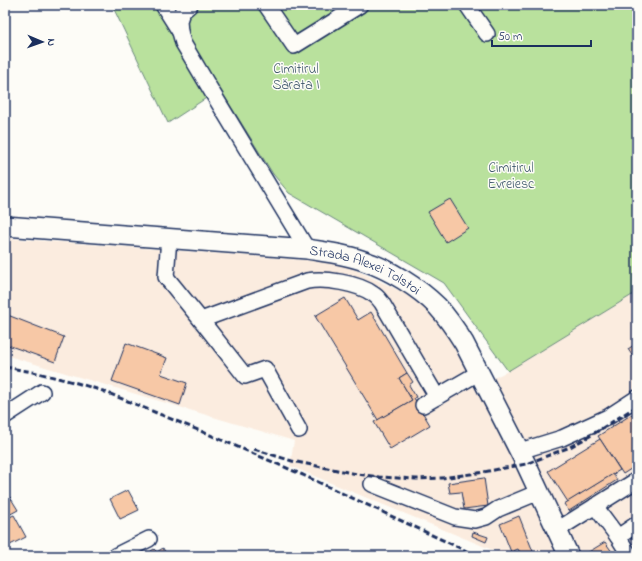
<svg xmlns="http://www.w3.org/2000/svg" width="642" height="561" font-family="'Indie Flower',sans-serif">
<rect width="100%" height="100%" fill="#fdfcf7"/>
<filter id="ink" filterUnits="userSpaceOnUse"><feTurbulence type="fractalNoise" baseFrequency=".025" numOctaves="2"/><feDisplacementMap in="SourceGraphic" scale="8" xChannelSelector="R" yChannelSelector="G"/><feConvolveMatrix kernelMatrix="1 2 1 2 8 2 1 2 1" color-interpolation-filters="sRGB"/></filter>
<g filter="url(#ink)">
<!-- built -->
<path fill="#fbecdf" d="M 5,238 L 305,260 L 343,264 L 411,296 L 436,318 L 456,347 L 475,387 L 508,371 L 637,292 L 637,556 L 507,556 L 290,466 L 294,441 L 5,355 Z"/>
<!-- green -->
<path fill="#b9e19d" stroke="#6a887e" d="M 112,5 L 637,5 L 637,292 L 508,371 L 444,283 L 289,193 L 273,174 L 220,89 L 168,123 Z"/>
<!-- building -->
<g fill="#f7c8a6" stroke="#1b2f5e">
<path d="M 450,199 L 468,228 L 446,242 L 428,212 Z"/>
<path d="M 345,298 L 358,320 L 371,312 L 407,373 L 399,378 L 412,400 L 378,420 L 315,316 Z"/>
<path d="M 5,314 L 64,337 L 55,362 L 5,344 Z"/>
<path d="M 126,343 L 167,358 L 161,374 L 187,383 L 180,405 L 112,381 Z"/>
<path d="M 637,343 L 637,363 L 628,349 Z"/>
<path d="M 407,373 L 413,382 L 409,385 L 416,397 L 414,398 L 430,425 L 390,449 L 374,422 L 412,400 L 399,378 Z"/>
<path d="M 637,411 L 637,465 L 623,474 L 598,436 Z"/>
<path d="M 600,439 L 620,470 L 568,502 L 548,471 Z"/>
<path d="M 613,474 L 617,480 L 569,511 L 564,504 Z"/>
<path d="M 484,478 L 488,506 L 464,509 L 461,492 L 450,493 L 448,483 Z"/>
<path d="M 128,490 L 139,510 L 120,519 L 110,499 Z"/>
<path d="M 10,497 L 18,510 L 5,517 L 5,500 Z"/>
<path d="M 14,515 L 26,537 L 6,547 L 5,519 Z"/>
<path d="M 519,516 L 534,554 L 529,556 L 522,556 L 518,549 L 511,552 L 500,524 Z"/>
<path d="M 473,532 L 488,537 L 486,542 L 472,536 Z"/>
<path d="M 605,542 L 615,556 L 588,556 L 587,553 Z"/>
<path d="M 163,548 L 167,556 L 148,556 L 151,554 L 151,551 L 154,549 L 157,552 Z"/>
</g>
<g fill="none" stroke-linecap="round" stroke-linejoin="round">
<defs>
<g id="minor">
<path d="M 163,5 L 180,32"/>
<path d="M 190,5 L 182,12 L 179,21 L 180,32 L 183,43 L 212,92 L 307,249"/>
<path d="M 266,5 L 294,46 L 360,5"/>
<path d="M 467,5 L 487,34"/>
<path d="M 169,238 L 166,277 L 201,320 L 245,376 L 265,369 L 299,430"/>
<path d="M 201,320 L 307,281 C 325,278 358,283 373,294 C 377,296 379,299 382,303 L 437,397"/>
<path d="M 423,405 L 480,372"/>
<path d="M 5,416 L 42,392"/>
<path d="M 520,451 L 562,438 L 608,417 L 637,398"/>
<path d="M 372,484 L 455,517 L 475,520 L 486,517 L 498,509 L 539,492"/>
<path d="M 595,506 L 618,537 L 637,524"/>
<path d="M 557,530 L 637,480"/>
<path d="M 618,537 L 630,556"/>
<path d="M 115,556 L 149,539"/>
</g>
<g id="major">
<path id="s1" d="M 5,226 L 307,249 C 326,252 346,254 364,261 C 389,269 419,288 437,306 C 447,317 456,330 464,343 L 526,464 L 569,556"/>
</g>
</defs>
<!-- minor casing -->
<use href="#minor" stroke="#1b2f5e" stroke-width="18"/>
<!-- major casing -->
<use href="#major" stroke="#1b2f5e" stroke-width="22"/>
<!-- minor -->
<use href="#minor" stroke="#fdfcf7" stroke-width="15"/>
<!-- major -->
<use href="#major" stroke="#fdfcf7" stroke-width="19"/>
<!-- rail -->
<g stroke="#1b2f5e" stroke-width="3" stroke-dasharray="6 3" stroke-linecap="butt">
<path d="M 5,367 L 38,373 L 77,383 L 103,391 L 203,432 L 303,475 L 477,556"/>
<path d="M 254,449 L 292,461 L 357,474 L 379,477 L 416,479 L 442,478 L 478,473 L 526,464 L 570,447 L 590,436 L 637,406"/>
</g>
</g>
</g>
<g text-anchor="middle" stroke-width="3" stroke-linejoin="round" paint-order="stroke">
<!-- park labels -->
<g font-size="14" fill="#425c6e" stroke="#fdfcf7">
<text x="296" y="73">Cimitirul<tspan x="296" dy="16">Sărata I</tspan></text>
<text x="511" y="172">Cimitirul<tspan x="511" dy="16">Evreiesc</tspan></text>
</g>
<!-- street labels -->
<g font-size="14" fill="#1b2f5e" stroke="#fdfcf7">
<text dy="5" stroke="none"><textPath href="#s1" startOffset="365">Strada Alexei Tolstoi</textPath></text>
</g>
</g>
<!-- margin -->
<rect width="642" height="561" fill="none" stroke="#fdfcf7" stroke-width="20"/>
<rect x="10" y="10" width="622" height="541" fill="none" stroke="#1b2f5e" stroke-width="1.5" filter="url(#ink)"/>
<!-- north arrow -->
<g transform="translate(42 42) rotate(92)" stroke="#fdfcf7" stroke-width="3" paint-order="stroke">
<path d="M0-3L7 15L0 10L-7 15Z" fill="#1b2f5e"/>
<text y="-6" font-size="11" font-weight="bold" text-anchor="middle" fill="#1b2f5e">N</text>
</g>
<!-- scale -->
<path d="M492 40v6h99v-6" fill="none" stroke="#1b2f5e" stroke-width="2"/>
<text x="498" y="40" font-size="12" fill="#1b2f5e" stroke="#fdfcf7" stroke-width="3" paint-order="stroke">50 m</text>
</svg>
